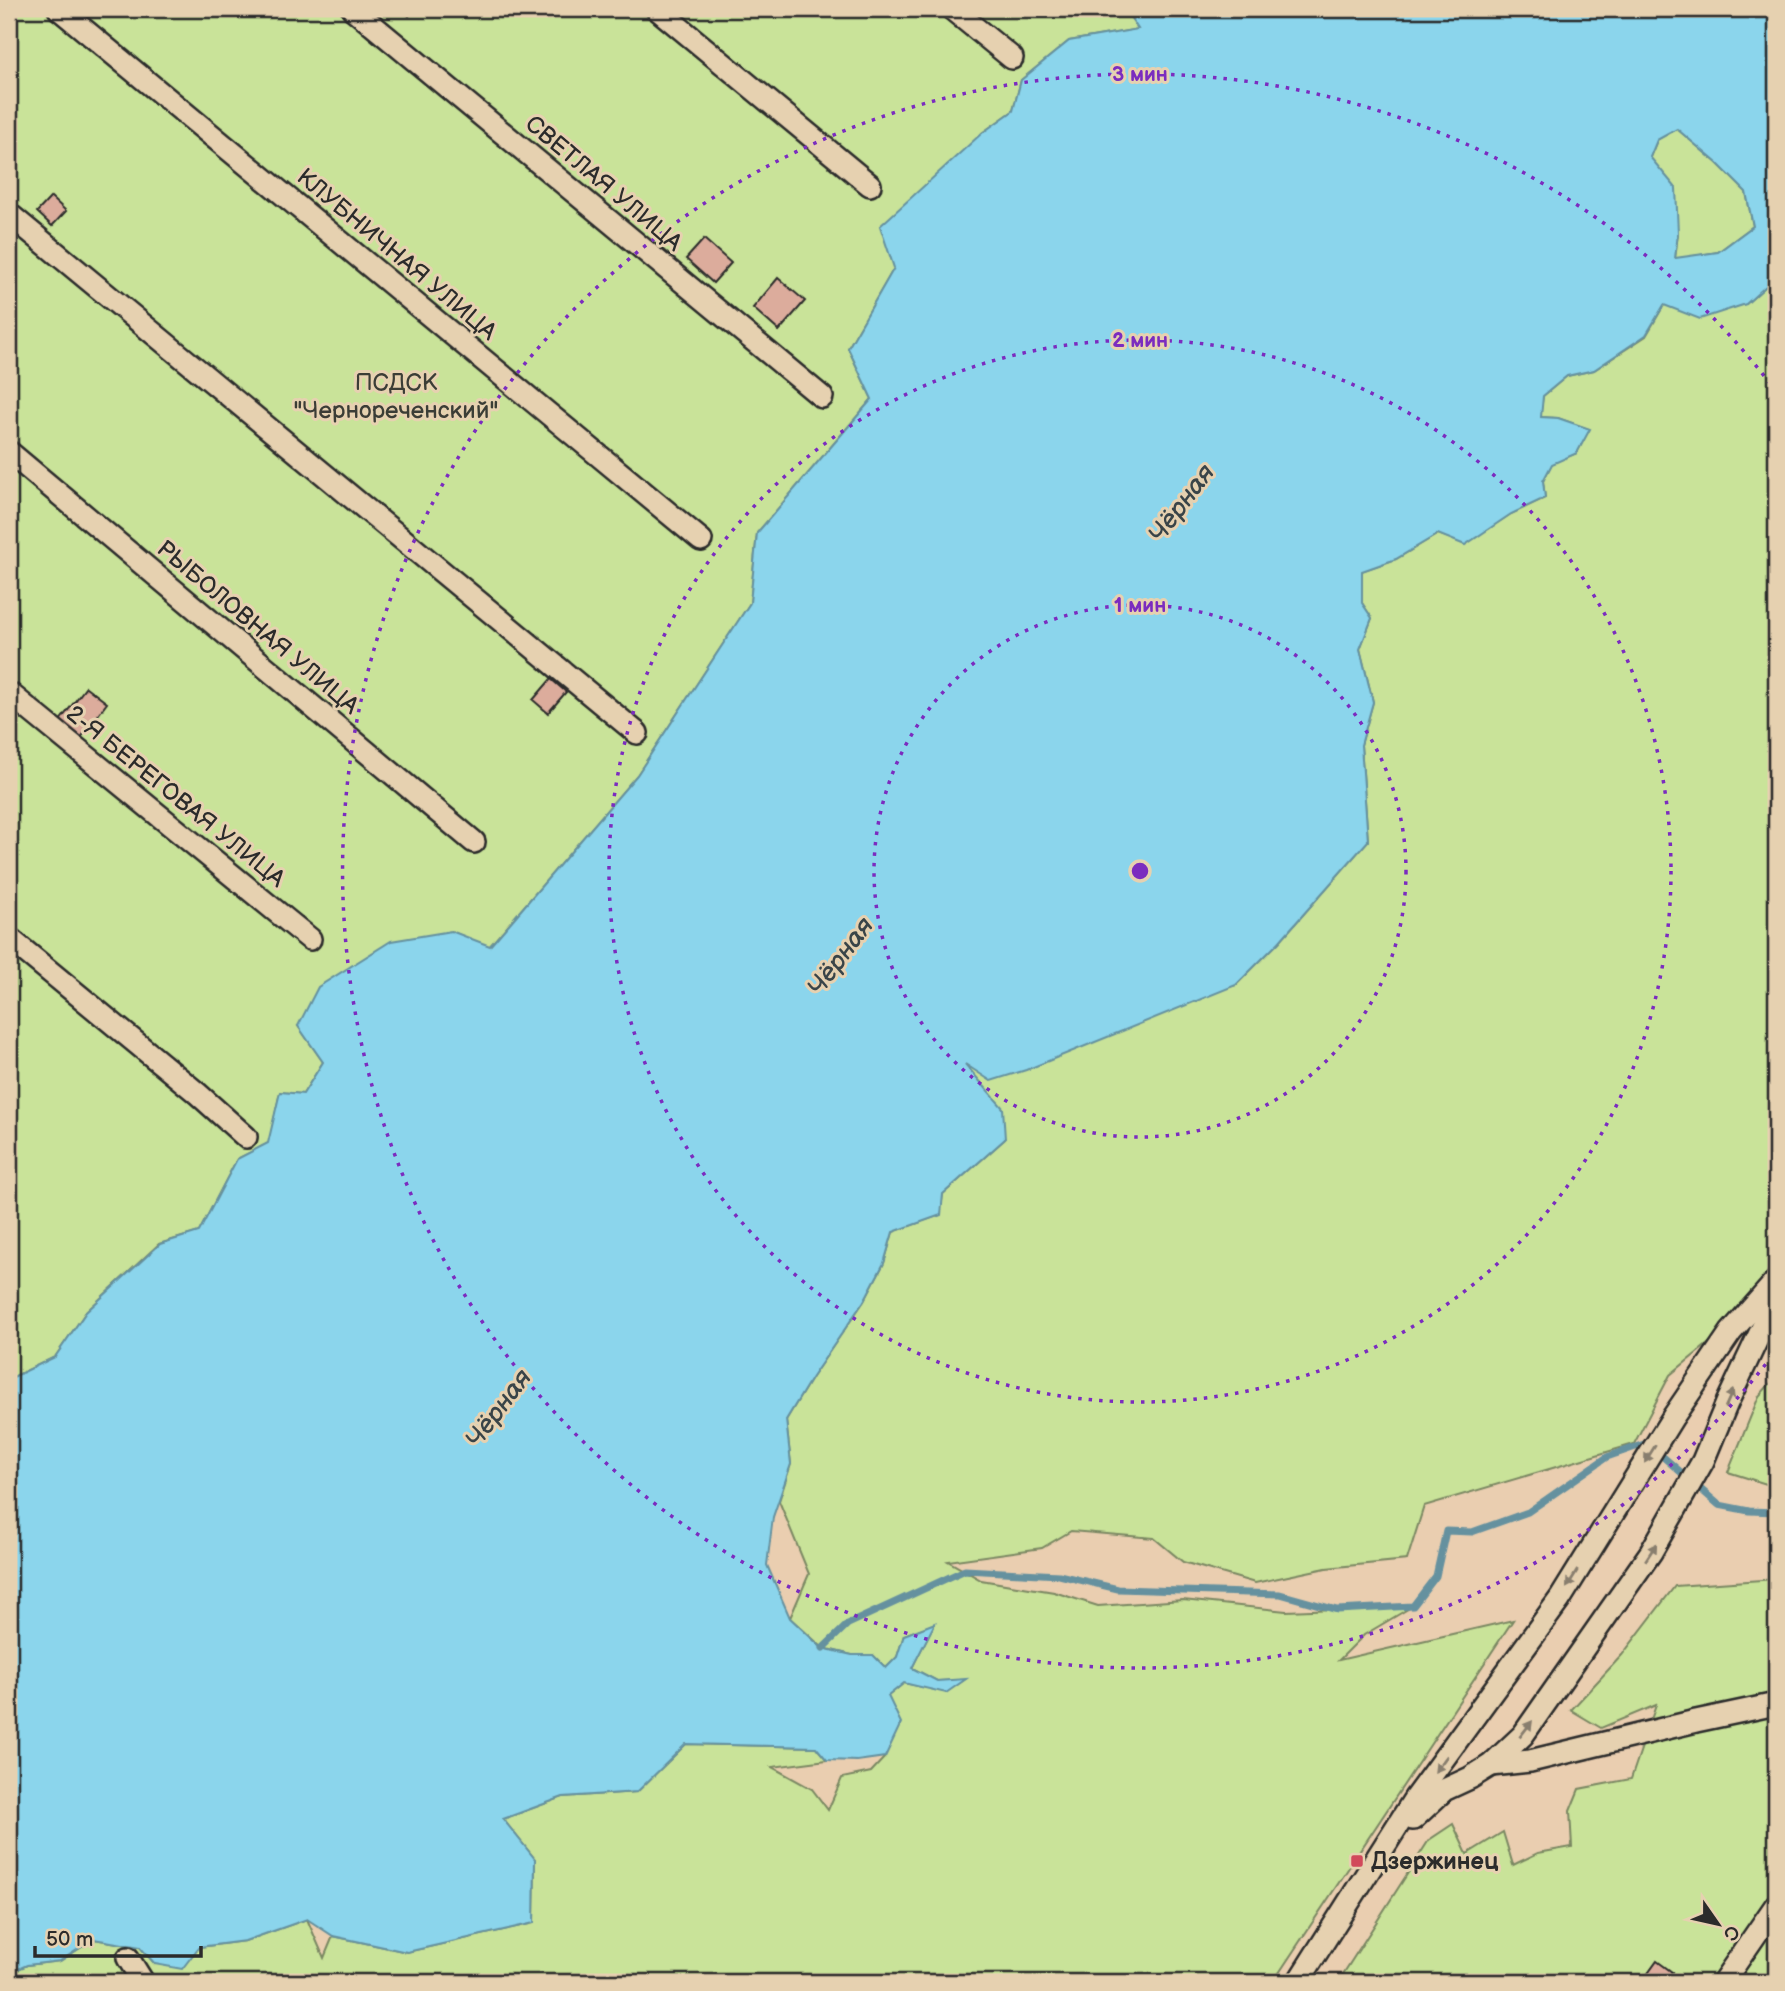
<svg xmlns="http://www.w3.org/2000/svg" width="1785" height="1991" font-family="'Balsamiq Sans',sans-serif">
<rect width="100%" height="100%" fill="#eaceb0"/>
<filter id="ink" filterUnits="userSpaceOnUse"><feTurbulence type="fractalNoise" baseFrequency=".0143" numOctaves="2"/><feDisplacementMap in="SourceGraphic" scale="14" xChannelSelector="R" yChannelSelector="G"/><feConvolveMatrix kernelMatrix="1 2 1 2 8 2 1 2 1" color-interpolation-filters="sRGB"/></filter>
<g filter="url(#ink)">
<!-- green -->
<g fill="#c9e399" stroke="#7a8762" stroke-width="2">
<path d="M 9,9 L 1125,9 L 1139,29 L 1069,41 L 1021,80 L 1013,111 L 982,133 L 894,268 L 848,348 L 872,399 L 757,533 L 750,603 L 637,775 L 489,947 L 451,931 L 298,1026 L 323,1062 L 303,1094 L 280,1092 L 269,1143 L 237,1159 L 199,1232 L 159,1244 L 86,1312 L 55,1357 L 9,1379 Z"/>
<path d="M 1676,128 L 1717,163 L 1746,192 L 1753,226 L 1718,252 L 1675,259 L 1678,233 L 1650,157 L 1657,140 Z"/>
<path d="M 1776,277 L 1776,1262 L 1736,1321 L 1670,1375 L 1634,1444 L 1424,1506 L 1407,1560 L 1326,1568 L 1255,1583 L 1183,1562 L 1154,1538 L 1071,1531 L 1042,1548 L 948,1561 L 981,1580 L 1054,1592 L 1098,1606 L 1183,1600 L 1286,1611 L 1413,1606 L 1364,1635 L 1339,1660 L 1513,1620 L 1273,1982 L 9,1982 L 9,1973 L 27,1965 L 60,1961 L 94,1939 L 140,1947 L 155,1964 L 199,1947 L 245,1941 L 307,1919 L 324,1958 L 333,1936 L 407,1952 L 534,1923 L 535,1859 L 503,1819 L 563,1797 L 637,1792 L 686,1744 L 816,1747 L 827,1760 L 772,1767 L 812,1789 L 828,1810 L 842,1778 L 871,1772 L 885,1757 L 888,1696 L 904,1683 L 946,1692 L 964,1680 L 937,1681 L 912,1668 L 934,1624 L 904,1635 L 897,1657 L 886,1668 L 873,1655 L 852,1655 L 823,1648 L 790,1618 L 809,1574 L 779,1501 L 791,1464 L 786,1420 L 812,1377 L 864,1301 L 884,1263 L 893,1232 L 940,1215 L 943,1194 L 1005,1139 L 962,1061 L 1236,985 L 1279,942 L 1368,841 L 1361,745 L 1373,702 L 1360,649 L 1372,618 L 1362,603 L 1361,571 L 1396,559 L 1438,534 L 1465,544 L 1511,514 L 1545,498 L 1543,481 L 1552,463 L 1577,453 L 1589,429 L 1558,418 L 1540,417 L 1543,396 L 1567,376 L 1594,370 L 1646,336 L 1664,305 L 1746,304 Z"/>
<path d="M 1776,1377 L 1776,1487 L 1728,1472 L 1759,1396 Z"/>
<path d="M 1776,1579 L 1776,1982 L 1338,1982 L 1429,1840 L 1453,1824 L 1467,1854 L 1503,1832 L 1513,1865 L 1538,1853 L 1572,1847 L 1570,1811 L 1579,1789 L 1631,1779 L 1656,1705 L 1601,1728 L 1571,1710 L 1622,1655 L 1675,1586 Z"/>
</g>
<!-- water -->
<path fill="#8bd5ec" stroke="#65919f" stroke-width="2" fill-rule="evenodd" d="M 1125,9 L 1776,9 L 1776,277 L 1746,304 L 1700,319 L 1664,305 L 1646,335 L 1594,370 L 1567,376 L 1543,396 L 1541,417 L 1558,418 L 1590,429 L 1577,453 L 1552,464 L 1543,481 L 1545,498 L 1511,514 L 1465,545 L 1438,534 L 1396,559 L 1362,571 L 1362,603 L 1372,618 L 1360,649 L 1373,702 L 1361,745 L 1368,841 L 1279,942 L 1236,985 L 1026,1070 L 991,1081 L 965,1064 L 1003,1108 L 1005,1139 L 943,1194 L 941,1215 L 893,1232 L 884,1263 L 864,1301 L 812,1377 L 786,1420 L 791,1464 L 773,1517 L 767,1565 L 790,1618 L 822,1648 L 852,1655 L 873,1655 L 886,1668 L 897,1657 L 904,1635 L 935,1623 L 912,1668 L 937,1681 L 966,1679 L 946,1693 L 904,1683 L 888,1696 L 901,1723 L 885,1757 L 857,1761 L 827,1760 L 816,1747 L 686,1744 L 637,1792 L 563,1797 L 503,1819 L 535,1859 L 534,1923 L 407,1952 L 333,1936 L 307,1919 L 245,1941 L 199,1947 L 182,1969 L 155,1964 L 140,1947 L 94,1939 L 60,1961 L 27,1965 L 9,1973 L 9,1379 L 55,1357 L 86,1312 L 160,1244 L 199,1232 L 237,1159 L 268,1143 L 280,1092 L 303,1094 L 323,1062 L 298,1026 L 318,987 L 391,941 L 451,931 L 490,946 L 637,775 L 750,603 L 757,533 L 872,399 L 848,348 L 894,268 L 880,226 L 982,133 L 1013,111 L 1021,80 L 1069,41 L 1138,29 ZM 1677,129 L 1717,163 L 1746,192 L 1753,226 L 1718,252 L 1675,258 L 1678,233 L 1676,188 L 1650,157 L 1657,140 Z"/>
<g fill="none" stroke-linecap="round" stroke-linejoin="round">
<!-- stream -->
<path stroke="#65919f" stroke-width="7" d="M 823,1648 L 848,1624 L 965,1570 L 1059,1575 L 1118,1589 L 1280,1594 L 1337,1610 L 1413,1606 L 1436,1576 L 1446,1531 L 1472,1532 L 1528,1512 L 1607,1457 L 1647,1443 L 1719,1505 L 1749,1511 L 1776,1512"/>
</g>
<!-- building -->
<g fill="#dcac9c" stroke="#2b2b2b" stroke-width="2">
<path d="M 401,9 L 415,9 L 409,16 Z"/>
<path d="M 51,197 L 66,211 L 52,226 L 37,212 Z"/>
<path d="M 704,239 L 731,263 L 713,283 L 686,259 Z"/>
<path d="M 778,278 L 805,301 L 779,331 L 753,308 Z"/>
<path d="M 551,679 L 566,692 L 548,713 L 533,700 Z"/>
<path d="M 86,687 L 107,703 L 77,743 L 56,726 Z"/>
<path d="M 1657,1961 L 1672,1972 L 1665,1982 L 1649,1982 L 1644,1979 Z"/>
</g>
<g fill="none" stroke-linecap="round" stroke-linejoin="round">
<defs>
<g id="street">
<path d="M 59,9 L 701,540"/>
<path d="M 353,9 L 822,397"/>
<path d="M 657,9 L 870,185"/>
<path d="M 952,9 L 1012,58"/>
<path d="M 9,214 L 637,733"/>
<path d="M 9,452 L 474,842"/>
<path d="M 9,693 L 310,939"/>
<path d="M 9,938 L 197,1093 L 246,1137"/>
<path d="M 1491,1765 L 1530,1761 L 1696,1721 L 1776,1704"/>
<path d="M 1413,1819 L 1444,1790 L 1470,1778 L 1491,1765 L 1523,1735 L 1651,1552 L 1703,1461 L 1727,1403 L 1776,1299"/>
<path d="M 128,1958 L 143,1982"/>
<path d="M 1298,1982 L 1415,1798 L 1560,1599 L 1673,1417 L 1731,1332 L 1776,1281"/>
<path d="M 1723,1982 L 1776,1905"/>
</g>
</defs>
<!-- street casing -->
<use href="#street" stroke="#2b2b2b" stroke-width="26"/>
<!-- street -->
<use href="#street" stroke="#e6d1b0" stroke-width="21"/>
</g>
<!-- one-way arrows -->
<defs><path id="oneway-solid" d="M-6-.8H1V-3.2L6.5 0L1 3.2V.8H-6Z" transform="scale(1.75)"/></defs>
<g fill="#887e6e">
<use href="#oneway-solid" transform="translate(1729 1399) rotate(-66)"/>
<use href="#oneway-solid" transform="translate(1650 1454) rotate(122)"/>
<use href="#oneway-solid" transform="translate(1651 1552) rotate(-57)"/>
<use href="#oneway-solid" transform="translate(1572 1579) rotate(122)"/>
<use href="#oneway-solid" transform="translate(1526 1729) rotate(-52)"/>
<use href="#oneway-solid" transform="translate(1441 1764) rotate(127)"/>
</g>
</g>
<!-- distance rings -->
<g fill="none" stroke="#7b2cbf" stroke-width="3.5" stroke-dasharray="3.5 7">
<circle cx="1140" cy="871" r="266"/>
<circle cx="1140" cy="871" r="531"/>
<path d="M1772 1356A797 797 0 1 1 1772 386"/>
</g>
<!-- markers -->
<rect fill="#d1495b" stroke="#e6d1b0" stroke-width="2.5" x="1350" y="1854" width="14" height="14" rx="3.5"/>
<g text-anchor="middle" stroke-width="6" stroke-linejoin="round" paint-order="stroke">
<!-- street labels -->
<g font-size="24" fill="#2b2b2b" stroke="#e6d1b0">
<text transform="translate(604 183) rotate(40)" y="8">СВЕТЛАЯ УЛИЦА</text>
<text transform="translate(397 254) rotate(40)" y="8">КЛУБНИЧНАЯ УЛИЦА</text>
<text transform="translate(258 627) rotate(40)" y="8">РЫБОЛОВНАЯ УЛИЦА</text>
<text transform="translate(176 796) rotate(39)" y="8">2-Я БЕРЕГОВАЯ УЛИЦА</text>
</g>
<!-- park labels -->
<g font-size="24" fill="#3b3d36" stroke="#e6d1b0">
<text x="396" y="390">ПСДСК<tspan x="396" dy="28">"Чернореченский"</tspan></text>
</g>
<!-- poi labels -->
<g font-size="24" font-weight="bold" fill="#2b2b2b" stroke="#e6d1b0" text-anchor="start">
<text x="1371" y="1869">Дзержинец</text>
</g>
<!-- water labels -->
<g font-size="26" font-style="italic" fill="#394448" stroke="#e6d1b0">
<text transform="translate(1181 503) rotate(-53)" y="9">Чёрная</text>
<text transform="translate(840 956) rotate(-53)" y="9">Чёрная</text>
<text transform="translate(498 1408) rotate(-53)" y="9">Чёрная</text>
</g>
</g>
<circle cx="1140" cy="871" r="10" fill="#7b2cbf" stroke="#e6d1b0" stroke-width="3.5"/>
<g font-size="21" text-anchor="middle" font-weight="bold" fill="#7b2cbf" stroke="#e6d1b0" stroke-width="6" stroke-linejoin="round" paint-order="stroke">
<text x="1140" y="81">3 мин</text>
<text x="1140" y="347">2 мин</text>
<text x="1140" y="612">1 мин</text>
</g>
<!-- margin -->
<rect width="1785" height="1991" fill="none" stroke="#e6d1b0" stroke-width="35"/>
<rect x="18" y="18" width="1750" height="1956" fill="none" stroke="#2b2b2b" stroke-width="2.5" filter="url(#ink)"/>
<!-- north arrow -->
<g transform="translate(1718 1924) rotate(124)" stroke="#e6d1b0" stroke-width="5" paint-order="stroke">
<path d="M0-5L12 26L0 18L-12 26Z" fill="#2b2b2b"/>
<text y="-10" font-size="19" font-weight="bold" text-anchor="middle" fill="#2b2b2b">С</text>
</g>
<!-- scale -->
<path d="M35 1946v10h166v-10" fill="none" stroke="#2b2b2b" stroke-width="3.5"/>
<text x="46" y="1946" font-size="21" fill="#2b2b2b" stroke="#e6d1b0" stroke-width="5" paint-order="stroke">50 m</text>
</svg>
